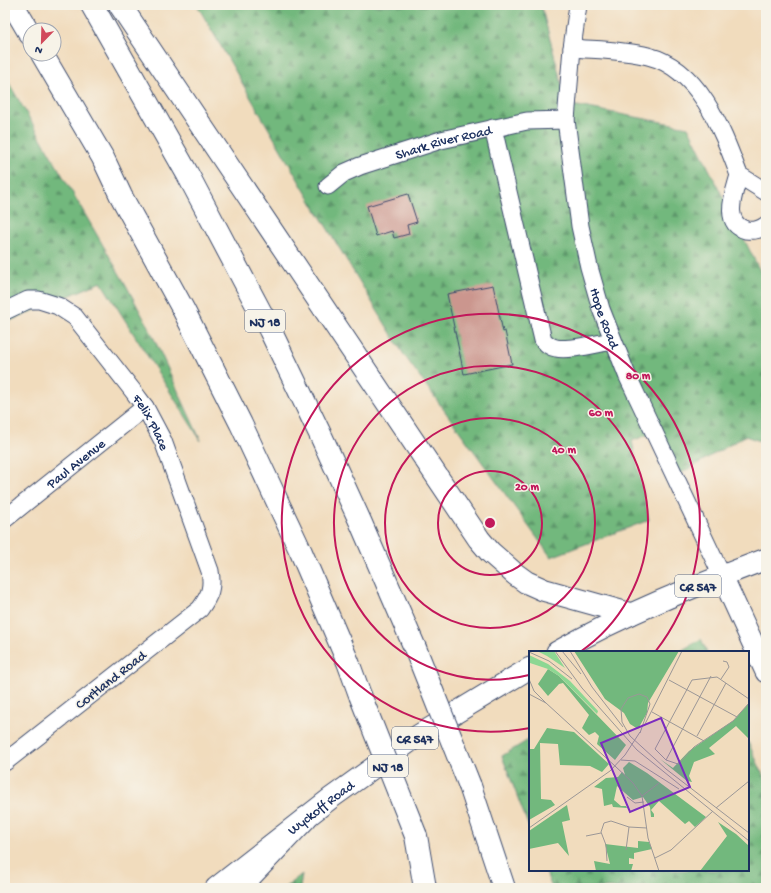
<svg xmlns="http://www.w3.org/2000/svg" width="771" height="893" font-family="'Gochi Hand',sans-serif">
<defs>
<pattern id="forest-firs" width="22" height="20" patternUnits="userSpaceOnUse"><rect width="22" height="20" fill="#72b87d"/><path d="M5 1l3.5 6h-7zM16 11l3.5 6h-7z" fill="#5d966a"/></pattern>
</defs>
<rect width="100%" height="100%" fill="#f7f3e8"/>
<filter id="ink" filterUnits="userSpaceOnUse"><feTurbulence type="fractalNoise" baseFrequency=".025" numOctaves="2"/><feDisplacementMap in="SourceGraphic" scale="8" xChannelSelector="R" yChannelSelector="G"/><feConvolveMatrix kernelMatrix="1 2 1 2 8 2 1 2 1" color-interpolation-filters="sRGB"/></filter>
<filter id="wash" filterUnits="userSpaceOnUse"><feTurbulence type="fractalNoise" baseFrequency=".012" numOctaves="4" result="noise"/><feDisplacementMap in="SourceGraphic" scale="16" xChannelSelector="R" yChannelSelector="G"/><feGaussianBlur stdDeviation="0.9" result="paint"/><feColorMatrix in="noise" values="0 0 0 0 0 0 0 0 0 0 0 0 0 0 0 0 0 1.4 0 .05"/><feComposite in="paint" operator="in"/></filter>
<g filter="url(#wash)">
<rect width="100%" height="100%" fill="#f1dcbd"/>
<!-- forest -->
<g fill="url(#forest-firs)" stroke="#46746e">
<path d="M 197,5 L 541,5 L 567,104 L 688,127 L 766,283 L 766,443 L 745,436 L 678,475 L 655,432 L 632,441 L 649,520 L 551,557 L 404,355 L 303,188 Z"/>
<path d="M 6,78 L 126,285 L 151,332 L 201,441 L 101,282 L 5,323 L 5,81 Z"/>
<path d="M 701,639 L 707,652 L 679,652 Z"/>
<path d="M 530,739 L 530,830 L 502,756 Z"/>
<path d="M 748,742 L 766,781 L 766,888 L 552,888 L 545,870 L 748,870 Z"/>
<path d="M 302,874 L 300,888 L 284,888 Z"/>
</g>
<g id="blocks">
<!-- building -->
<g fill="#cb968e">
<path d="M 408,194 L 417,222 L 407,225 L 409,234 L 394,238 L 392,231 L 376,236 L 367,206 Z"/>
<path d="M 493,285 L 503,332 L 505,331 L 512,364 L 464,374 L 447,294 Z"/>
</g>
</g>
</g>
<g filter="url(#ink)">
<use href="#blocks" fill-opacity="0" stroke="#3b496c" stroke-width="1"/>
<g fill="none" stroke-linecap="round" stroke-linejoin="round">
<defs>
<g id="minor">
<path id="s1" d="M 578,5 L 572,48 L 566,120 L 580,226 L 589,267 L 601,309 L 627,375 L 722,576"/>
<path d="M 572,48 C 596,50 623,50 648,56 C 700,69 722,130 739,175"/>
<path d="M 493,128 L 543,340 C 547,344 550,347 556,348 C 569,351 599,343 613,341"/>
<path id="s2" d="M 328,186 L 344,173 L 360,166 L 441,140 L 527,121 L 566,120"/>
<path d="M 766,192 L 739,175 C 735,191 721,223 746,230 C 753,231 760,230 766,225"/>
<path id="s3" d="M 5,311 L 28,300 L 39,300 L 58,306 L 75,317 L 133,391 L 145,407 L 163,441 L 210,571 C 213,588 210,595 200,609 L 5,762"/>
<path id="s4" d="M 5,519 L 145,407"/>
</g>
<g id="major">
<path d="M 722,576 L 766,672"/>
<path d="M 557,652 C 623,614 695,586 766,559"/>
<path id="s5" d="M 216,888 L 331,798 L 419,735 L 530,668"/>
</g>
<g id="highway">
<path d="M 13,5 L 30,34"/>
<path d="M 92,5 L 187,173 L 270,330 L 322,438 L 360,521 L 415,648"/>
<path d="M 120,5 L 479,539 L 490,552 L 515,574 L 526,582 L 544,590 L 630,614"/>
<path d="M 42,54 L 103,158 L 121,196 L 183,309 L 241,424 L 301,552 L 348,662 L 360,695"/>
<path d="M 470,786 L 504,888"/>
<path d="M 416,836 L 425,888"/>
<path d="M 239,888 L 306,818"/>
</g>
</defs>
<!-- minor casing -->
<use href="#minor" stroke="#3b496c" stroke-width="19"/>
<!-- major casing -->
<use href="#major" stroke="#3b496c" stroke-width="23"/>
<!-- highway casing -->
<use href="#highway" stroke="#3b496c" stroke-width="24"/>
<!-- minor -->
<use href="#minor" stroke="#fff" stroke-width="17"/>
<!-- major -->
<use href="#major" stroke="#fff" stroke-width="21"/>
<!-- highway -->
<use href="#highway" stroke="#fff" stroke-width="22"/>
<defs>
<g id="highway-bridge">
<path d="M 415,648 L 470,786"/>
<path d="M 360,695 L 416,836"/>
</g>
</defs>
<!-- highway-bridge casing -->
<use href="#highway-bridge" stroke="#3b496c" stroke-width="24" stroke-linecap="butt"/>
<!-- highway-bridge -->
<use href="#highway-bridge" stroke="#fff" stroke-width="22"/>
</g>
</g>
<!-- distance rings -->
<g fill="none" stroke="#c2185b" stroke-width="2">
<circle cx="490" cy="523" r="52"/>
<circle cx="490" cy="523" r="105"/>
<path d="M529 675A157 157 0 1 1 580 652"/>
<path d="M530 728A209 209 0 1 1 655 652"/>
</g>
<g text-anchor="middle" stroke-width="3" stroke-linejoin="round" paint-order="stroke">
<!-- shield labels -->
<g fill="#f7f3e8" stroke="#5d6a87" stroke-width="1">
<rect x="245" y="310" width="40" height="22" rx="3"/>
<rect x="675" y="575" width="46" height="22" rx="3"/>
<rect x="392" y="727" width="46" height="22" rx="3"/>
<rect x="368" y="755" width="40" height="22" rx="3"/>
</g>
<g font-size="13" font-weight="bold" fill="#1b2f5e">
<text x="265" y="326">NJ 18</text>
<text x="698" y="591">CR 547</text>
<text x="415" y="743">CR 547</text>
<text x="388" y="771">NJ 18</text>
</g>
<!-- street labels -->
<g font-size="14" fill="#1b2f5e" stroke="#f7f3e8">
<text dy="5" stroke="none"><textPath href="#s2" startOffset="125">Shark River Road</textPath></text>
<text dy="5" stroke="none"><textPath href="#s1" startOffset="318">Hope Road</textPath></text>
<text dy="5" stroke="none"><textPath href="#s3" startOffset="207">Felix Place</textPath></text>
<text dy="5" stroke="none"><textPath href="#s4" startOffset="90">Paul Avenue</textPath></text>
<text transform="translate(110 679) rotate(-38)" y="5">Cortland Road</text>
<text dy="5" stroke="none"><textPath href="#s5" startOffset="132">Wyckoff Road</textPath></text>
</g>
</g>
<!-- overview -->
<g transform="translate(529 651)">
<rect width="220" height="220" fill="#f1dcbd"/>
<path d="M 45,0 L 150,0 L 119,52 L 118,62 L 109,78 L 101,73 L 95,62 L 76,48 ZM 19,18 L 30,25 L 97,94 L 86,109 L 68,93 L 70,85 L 66,81 L 60,84 L 53,77 L 60,64 L 34,32 L 30,33 L 19,45 L 9,33 ZM 220,52 L 220,88 L 207,75 L 180,97 L 186,103 L 165,111 L 160,125 L 163,131 L 158,130 L 131,108 L 144,117 L 160,100 L 205,69 ZM 18,77 L 45,81 L 80,113 L 73,121 L 61,115 L 31,114 L 29,93 L 11,92 L 12,148 L 22,149 L 26,154 L 0,169 L 0,98 L 5,98 ZM 100,111 L 118,122 L 177,166 L 166,176 L 160,170 L 156,173 L 130,150 L 122,159 L 125,163 L 125,166 L 122,166 L 121,156 L 114,146 L 104,149 L 88,135 L 85,149 L 92,155 L 97,155 L 98,157 L 84,156 L 83,153 L 75,155 L 73,138 L 65,136 L 77,127 L 89,126 L 93,121 L 96,124 L 94,117 ZM 38,154 L 41,169 L 33,171 L 40,205 L 29,192 L 0,198 L 0,180 ZM 189,171 L 207,183 L 220,195 L 220,220 L 171,220 L 198,185 ZM 109,190 L 120,191 L 123,198 L 105,202 L 105,208 L 100,207 L 100,213 L 104,213 L 102,220 L 67,220 L 65,210 L 81,213 L 76,193 L 109,197 Z" fill="#72b87d"/>
<path d="M 8,0 L 25,0 L 36,17 L 18,5 ZM 0,4 L 19,13 L 41,30 L 69,60 L 68,63 L 30,25 L 19,18 L 1,12 Z" fill="#8dd793"/>
<path fill="none" stroke="#9b9797" stroke-width="1" d="M 26,0 L 53,37 L 108,99 L 220,190M 33,0 L 52,23M 41,0 L 63,36 L 94,76M 0,1 L 20,10 L 43,28M 0,28 L 5,40 L 17,52 L 86,115M 192,28 L 200,16 L 198,11 L 194,10M 140,29 L 208,66M 0,43 L 17,52M 220,48 L 188,26 L 163,29 L 126,98 L 137,109 L 149,113 L 165,96 L 204,70 L 220,52M 123,61 L 175,90M 115,75 L 153,0M 111,82 L 121,53 L 118,46 L 110,43 L 99,47 L 92,58 L 93,71 L 101,85 L 137,118 L 220,182M 168,85 L 197,32M 92,109 L 106,110 L 150,138M 137,109 L 182,25M 86,115 L 104,132 L 113,145 L 119,187 L 130,220M 113,145 L 130,132M 98,146 L 106,152 L 115,151M 187,157 L 220,130M 0,177 L 81,120 L 96,104 L 111,81M 57,185 L 72,182M 97,199 L 100,176M 126,207 L 142,199 L 184,160M 78,210 L 77,194 L 72,181 L 75,172 L 82,170 L 100,176 L 118,177"/>
<path fill="#7b2cbf" fill-opacity="0.15" stroke="#7b2cbf" stroke-width="2" d="M 132,67 L 161,136 L 101,161 L 72,92 Z"/>
<rect width="220" height="220" fill="none" stroke="#1b2f5e" stroke-width="2"/>
</g>
<circle cx="490" cy="523" r="6" fill="#c2185b" stroke="#f7f3e8" stroke-width="2"/>
<g font-size="12" text-anchor="middle" font-weight="bold" fill="#c2185b" stroke="#f7f3e8" stroke-width="3" stroke-linejoin="round" paint-order="stroke">
<text x="638" y="379">80 m</text>
<text x="601" y="416">60 m</text>
<text x="564" y="453">40 m</text>
<text x="527" y="490">20 m</text>
</g>
<!-- margin -->
<rect width="771" height="893" fill="none" stroke="#f7f3e8" stroke-width="20"/>
<!-- north arrow -->
<g transform="translate(42 42) rotate(203)"><circle r="19" fill="#f7f3e8" stroke="#9fa5b1"/>
<path d="M0-3L7 15L0 10L-7 15Z" fill="#d1495b"/>
<text y="-6" font-size="11" font-weight="bold" text-anchor="middle" fill="#1b2f5e">N</text>
</g>
</svg>
